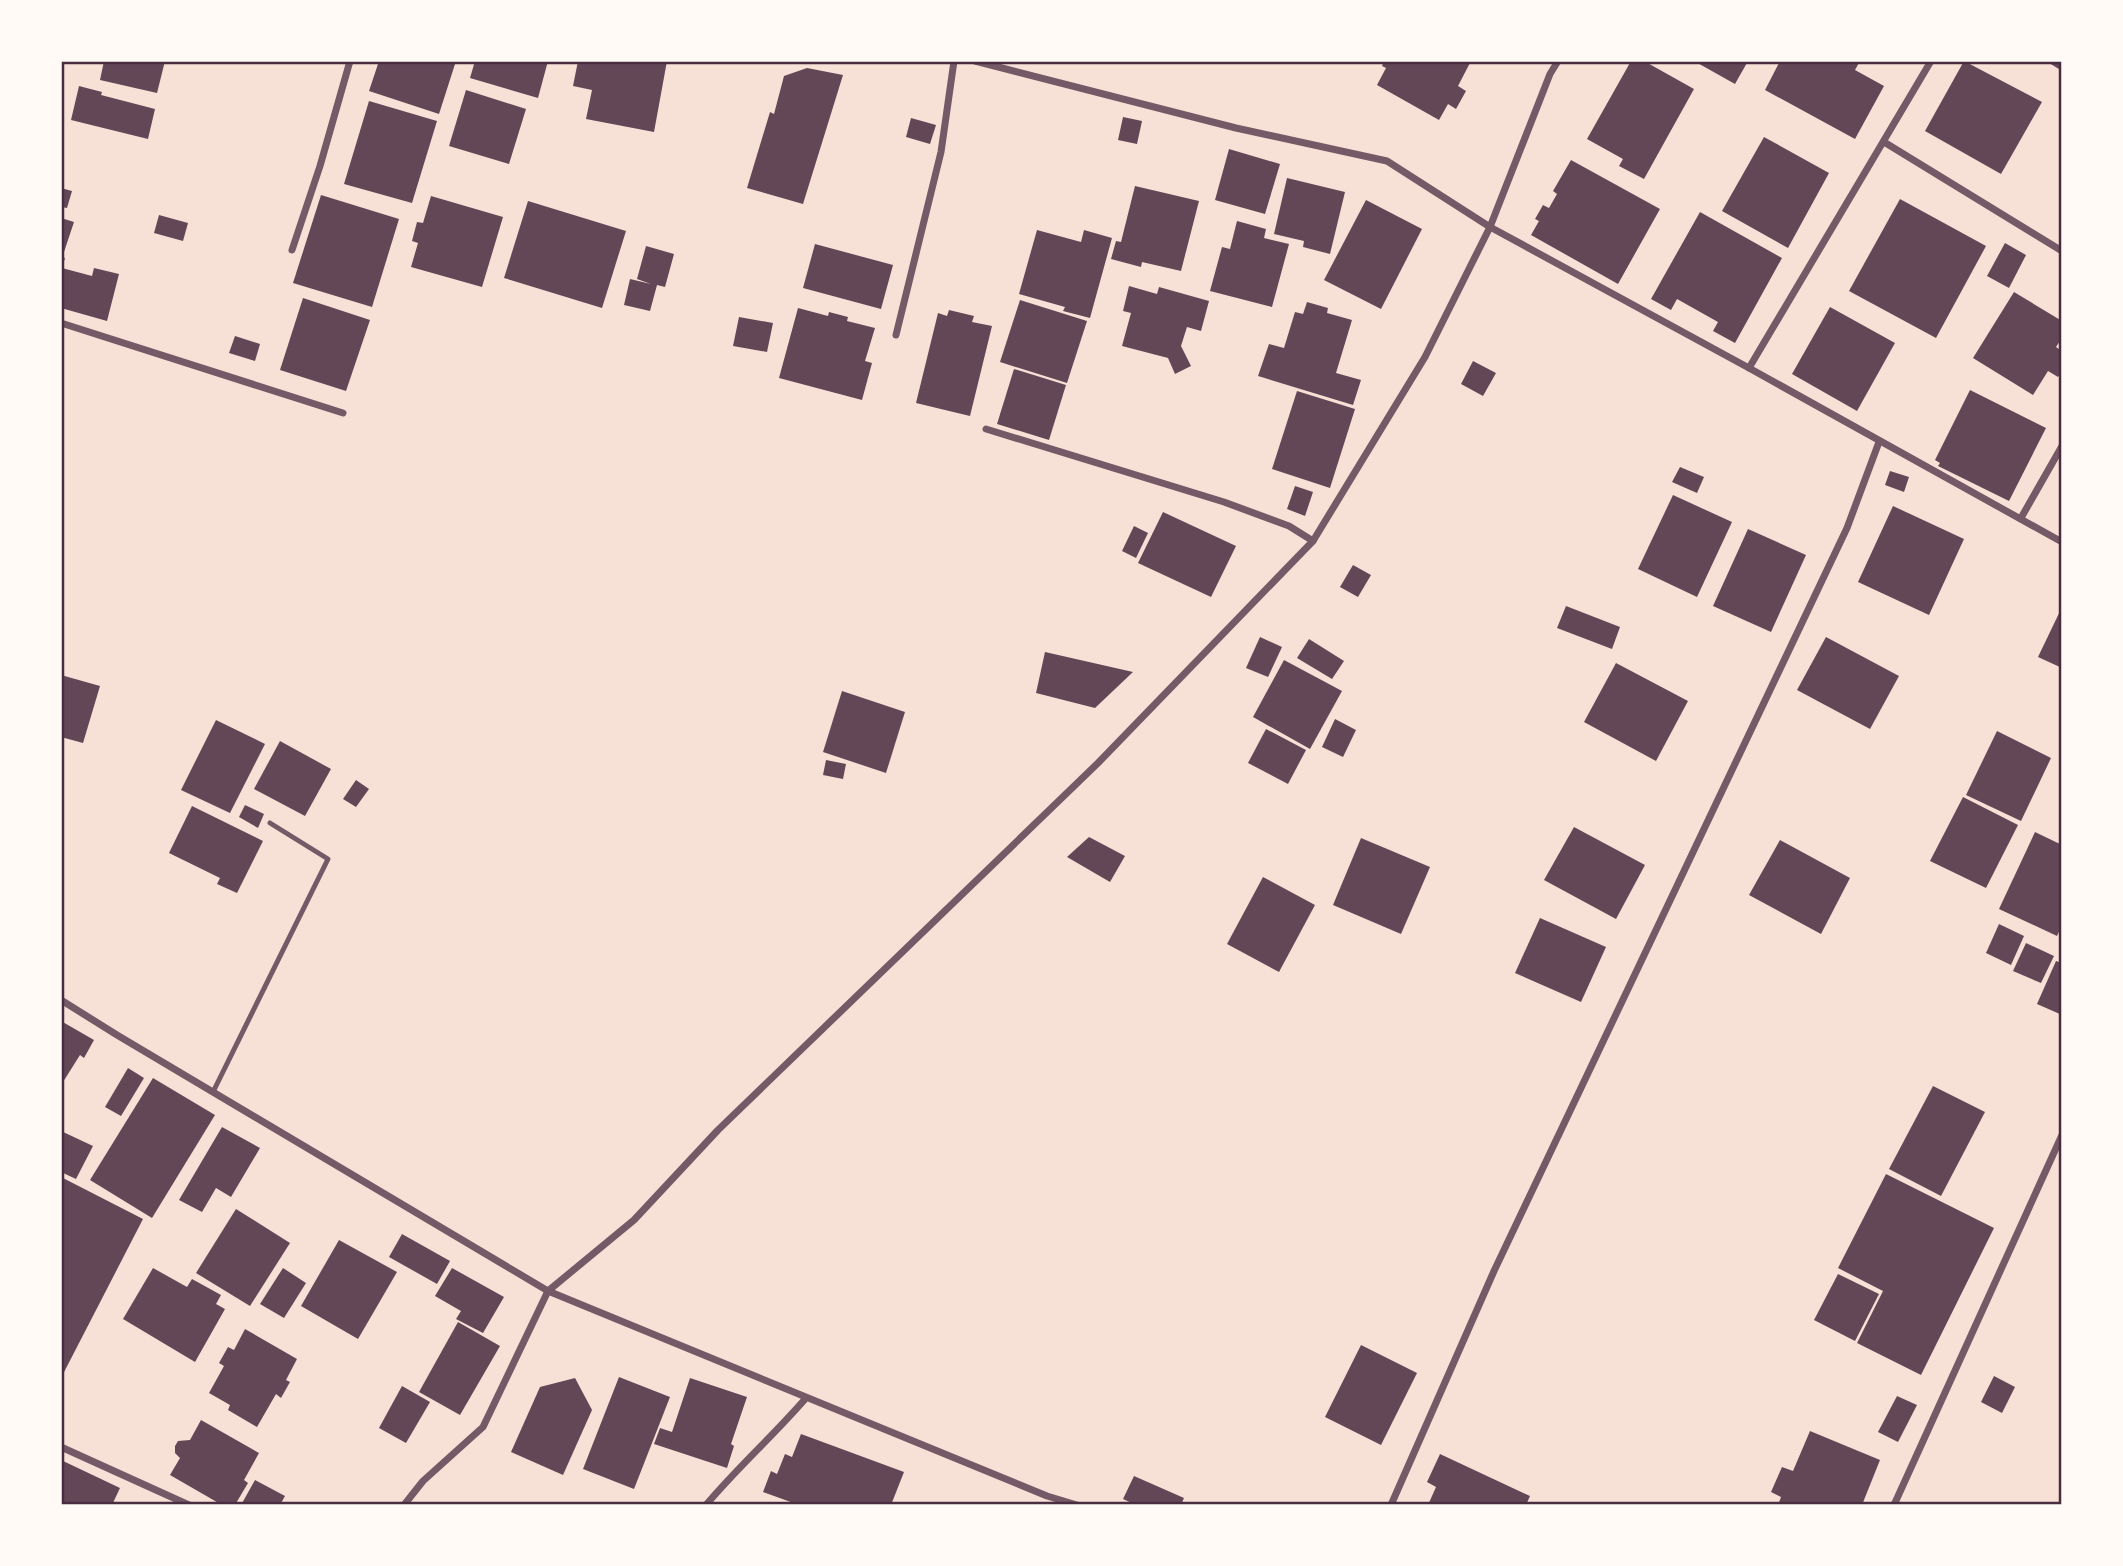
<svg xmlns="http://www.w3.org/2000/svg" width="2123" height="1566" font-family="Lora,serif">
<rect width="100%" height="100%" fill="#f7e1d7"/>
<!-- building -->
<g fill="#644757">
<path d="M 104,61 L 165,61 L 157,93 L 100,80 Z"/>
<path d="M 379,61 L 456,61 L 439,114 L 369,91 Z"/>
<path d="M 475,61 L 548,61 L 538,98 L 470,78 Z"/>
<path d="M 578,61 L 667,61 L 654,132 L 586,119 L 592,90 L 573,86 Z"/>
<path d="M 1384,61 L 1471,61 L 1458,86 L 1466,91 L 1456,109 L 1448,104 L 1439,120 L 1377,85 L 1386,68 L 1382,66 Z"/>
<path d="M 1631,61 L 1644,61 L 1694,89 L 1644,179 L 1619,166 L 1623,159 L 1587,139 Z"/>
<path d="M 1694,61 L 1748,61 L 1735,84 Z"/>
<path d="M 1780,61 L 1860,61 L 1855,70 L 1884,86 L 1855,139 L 1765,90 Z"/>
<path d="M 1964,61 L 2042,102 L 2001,174 L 1925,131 Z"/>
<path d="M 2046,61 L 2062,61 L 2062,71 Z"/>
<path d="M 807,68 L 843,75 L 803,204 L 747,188 L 770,112 L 774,114 L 784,76 Z"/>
<path d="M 79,86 L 102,92 L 101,95 L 155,109 L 148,139 L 71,120 Z"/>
<path d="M 466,90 L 526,109 L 509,164 L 449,146 Z"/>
<path d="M 369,101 L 437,121 L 412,203 L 344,184 Z"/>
<path d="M 1123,117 L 1142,121 L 1137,144 L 1118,140 Z"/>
<path d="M 911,118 L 936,125 L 930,144 L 906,137 Z"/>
<path d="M 1764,137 L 1829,173 L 1788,248 L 1722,211 Z"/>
<path d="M 1229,149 L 1280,164 L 1265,214 L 1215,200 Z"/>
<path d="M 1571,160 L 1660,209 L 1618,284 L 1531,235 L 1539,221 L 1535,219 L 1543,205 L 1549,208 L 1557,194 L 1553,191 Z"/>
<path d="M 1287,178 L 1345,192 L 1330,254 L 1303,247 L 1304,241 L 1274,234 Z"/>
<path d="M 1135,186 L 1199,201 L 1181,271 L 1142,262 L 1141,267 L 1111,259 L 1116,241 L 1121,242 Z"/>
<path d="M 61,188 L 72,191 L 67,208 L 61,207 Z"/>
<path d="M 321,195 L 399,219 L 372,307 L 293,283 Z"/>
<path d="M 431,196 L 503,217 L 482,287 L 411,267 L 418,243 L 412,241 L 417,222 L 423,223 Z"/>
<path d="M 1900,199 L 1986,246 L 1936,338 L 1849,291 Z"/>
<path d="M 1366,200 L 1422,229 L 1381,309 L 1324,280 Z"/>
<path d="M 528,201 L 626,231 L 602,308 L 504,278 Z"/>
<path d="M 1700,212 L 1782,258 L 1735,343 L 1713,331 L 1718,322 L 1677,299 L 1671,310 L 1651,299 Z"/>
<path d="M 159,215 L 188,223 L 183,241 L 154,233 Z"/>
<path d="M 61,218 L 74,222 L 64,252 L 61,251 Z"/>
<path d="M 1237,221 L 1266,229 L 1264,238 L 1289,244 L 1272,307 L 1210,291 L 1222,247 L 1230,249 Z"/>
<path d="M 1037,230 L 1081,242 L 1084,230 L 1112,238 L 1090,318 L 1063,311 L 1065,307 L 1019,294 Z"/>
<path d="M 2005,243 L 2026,255 L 2009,288 L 1987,276 Z"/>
<path d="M 815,244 L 893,265 L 881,309 L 803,288 Z"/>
<path d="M 646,246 L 674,254 L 665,287 L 657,285 L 650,311 L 624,305 L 630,279 L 651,284 L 637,279 Z"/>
<path d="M 61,257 L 65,258 L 62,268 L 92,276 L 94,268 L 119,274 L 107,321 L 61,308 Z"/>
<path d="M 1129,286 L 1157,294 L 1159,287 L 1209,301 L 1201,331 L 1187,327 L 1181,346 L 1191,366 L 1175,374 L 1168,358 L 1122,346 L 1131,313 L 1123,311 Z"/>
<path d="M 2014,292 L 2062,321 L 2062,338 L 2056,347 L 2062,351 L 2062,371 L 2058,377 L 2048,371 L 2033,395 L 1973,358 Z"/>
<path d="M 303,298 L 370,320 L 346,391 L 280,370 Z"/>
<path d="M 1020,300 L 1087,321 L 1067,383 L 1000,362 Z"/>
<path d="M 1307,302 L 1328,308 L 1327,313 L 1352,320 L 1336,373 L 1361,380 L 1353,405 L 1258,376 L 1269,344 L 1284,348 L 1295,312 L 1303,314 Z"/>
<path d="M 1830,307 L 1895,343 L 1857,411 L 1792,374 Z"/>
<path d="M 798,308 L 828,316 L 829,312 L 848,317 L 847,321 L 875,328 L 865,361 L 872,363 L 862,400 L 779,378 Z"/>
<path d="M 949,310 L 974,316 L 972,322 L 992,326 L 970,416 L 916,403 L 938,313 L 947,316 Z"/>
<path d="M 739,317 L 773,323 L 767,352 L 733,346 Z"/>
<path d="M 235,336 L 260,344 L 255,361 L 229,353 Z"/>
<path d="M 1473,361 L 1496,373 L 1483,396 L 1461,384 Z"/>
<path d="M 1014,369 L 1066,385 L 1049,440 L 997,424 Z"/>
<path d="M 1970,390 L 2046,428 L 2009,501 L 1938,466 L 1940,463 L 1935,460 Z"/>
<path d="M 1297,391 L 1355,409 L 1330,488 L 1272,469 Z"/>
<path d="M 1680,467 L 1704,477 L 1697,493 L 1672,482 Z"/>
<path d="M 1890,471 L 1909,477 L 1904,492 L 1885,485 Z"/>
<path d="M 1295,486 L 1313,492 L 1305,516 L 1287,509 Z"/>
<path d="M 1673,495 L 1732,522 L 1697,597 L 1638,569 Z"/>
<path d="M 1893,506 L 1964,539 L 1929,615 L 1858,582 Z"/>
<path d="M 1163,512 L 1236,546 L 1211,597 L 1138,563 Z"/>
<path d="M 1134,526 L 1148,533 L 1136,558 L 1122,551 Z"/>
<path d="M 1748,529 L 1806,555 L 1771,632 L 1713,606 Z"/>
<path d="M 1353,565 L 1371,575 L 1358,597 L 1340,587 Z"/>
<path d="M 1566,606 L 1620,627 L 1612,649 L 1557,628 Z"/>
<path d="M 2062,607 L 2062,668 L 2038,657 Z"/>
<path d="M 1260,637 L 1282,647 L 1268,677 L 1246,668 Z"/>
<path d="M 1826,637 L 1899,676 L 1870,729 L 1797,690 Z"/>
<path d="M 1309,639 L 1344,661 L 1332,679 L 1297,658 Z"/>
<path d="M 1045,652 L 1133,672 L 1095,708 L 1036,693 Z"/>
<path d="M 1284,660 L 1342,691 L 1310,749 L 1253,717 Z"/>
<path d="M 1616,663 L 1688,701 L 1656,761 L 1584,722 Z"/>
<path d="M 61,675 L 100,686 L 83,743 L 61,737 Z"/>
<path d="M 842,691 L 905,712 L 886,773 L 823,752 Z"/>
<path d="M 1335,719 L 1356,730 L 1343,757 L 1322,747 Z"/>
<path d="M 216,720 L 265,744 L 230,813 L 181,790 Z"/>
<path d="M 1266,729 L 1306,750 L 1288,784 L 1248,763 Z"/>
<path d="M 1997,731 L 2051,758 L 2021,821 L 1966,795 Z"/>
<path d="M 280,741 L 331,769 L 305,816 L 254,789 Z"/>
<path d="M 826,760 L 846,764 L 843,779 L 823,775 Z"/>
<path d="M 356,780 L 369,789 L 356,807 L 343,799 Z"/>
<path d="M 1963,797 L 2018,825 L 1986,888 L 1930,861 Z"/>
<path d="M 245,805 L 264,814 L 258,828 L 239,817 Z"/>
<path d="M 192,806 L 263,841 L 237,893 L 217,884 L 220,878 L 169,853 Z"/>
<path d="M 1574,827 L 1645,865 L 1616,919 L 1544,880 Z"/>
<path d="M 2035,832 L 2062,845 L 2062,925 L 2057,936 L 1999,909 Z"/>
<path d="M 1089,837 L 1125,856 L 1110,882 L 1067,857 Z"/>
<path d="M 1361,838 L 1430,867 L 1401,934 L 1333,905 Z"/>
<path d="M 1780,840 L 1850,878 L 1821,934 L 1749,895 Z"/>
<path d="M 1263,877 L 1315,905 L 1279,972 L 1227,944 Z"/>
<path d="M 1540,918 L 1606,947 L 1581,1002 L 1515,973 Z"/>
<path d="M 1999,924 L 2024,936 L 2011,965 L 1986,953 Z"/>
<path d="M 2026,943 L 2054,956 L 2041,983 L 2013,971 Z"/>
<path d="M 2056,961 L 2062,963 L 2062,1015 L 2037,1004 Z"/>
<path d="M 61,1021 L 94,1040 L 84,1058 L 80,1055 L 63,1082 L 61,1081 Z"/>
<path d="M 128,1068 L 144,1078 L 121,1116 L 105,1107 Z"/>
<path d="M 153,1078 L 215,1115 L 152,1218 L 90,1180 Z"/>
<path d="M 1933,1086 L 1985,1112 L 1941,1196 L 1889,1169 Z"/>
<path d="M 222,1127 L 260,1148 L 231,1197 L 216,1188 L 202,1212 L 179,1200 Z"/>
<path d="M 61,1131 L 93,1146 L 76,1179 L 61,1172 Z"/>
<path d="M 1886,1174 L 1994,1228 L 1921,1375 L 1857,1343 L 1883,1291 L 1838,1268 Z"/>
<path d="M 61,1177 L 143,1219 L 61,1378 Z"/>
<path d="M 236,1209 L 290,1243 L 250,1306 L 196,1273 Z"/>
<path d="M 402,1234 L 450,1261 L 437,1284 L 389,1257 Z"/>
<path d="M 339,1240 L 397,1272 L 358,1339 L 301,1306 Z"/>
<path d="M 153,1268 L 187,1287 L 192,1279 L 221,1295 L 216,1304 L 225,1309 L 195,1362 L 123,1319 Z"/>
<path d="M 283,1268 L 306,1283 L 284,1318 L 260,1304 Z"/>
<path d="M 452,1268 L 504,1297 L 483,1333 L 456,1319 L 461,1311 L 435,1296 Z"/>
<path d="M 1838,1274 L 1879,1294 L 1855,1341 L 1814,1320 Z"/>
<path d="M 458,1322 L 500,1346 L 460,1415 L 419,1392 Z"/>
<path d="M 245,1329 L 297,1359 L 286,1380 L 290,1382 L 281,1398 L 276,1394 L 257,1427 L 228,1410 L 230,1405 L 209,1393 L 224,1366 L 219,1363 L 228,1347 L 234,1350 Z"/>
<path d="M 1361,1345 L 1417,1373 L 1381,1445 L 1325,1417 Z"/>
<path d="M 1994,1376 L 2015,1387 L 2002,1413 L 1981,1402 Z"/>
<path d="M 619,1377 L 670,1397 L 634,1489 L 583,1469 Z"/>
<path d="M 575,1378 L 592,1410 L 563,1475 L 511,1452 L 540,1387 Z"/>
<path d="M 690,1378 L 747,1397 L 731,1444 L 734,1446 L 727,1468 L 654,1444 L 660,1428 L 672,1432 Z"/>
<path d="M 402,1386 L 430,1402 L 406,1443 L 379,1428 Z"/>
<path d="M 1897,1396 L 1917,1405 L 1898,1442 L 1878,1432 Z"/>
<path d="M 201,1420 L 259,1453 L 244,1480 L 248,1483 L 235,1505 L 222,1505 L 170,1475 L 180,1458 L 175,1453 L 175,1446 L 178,1441 L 190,1440 Z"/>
<path d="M 1810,1431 L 1880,1460 L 1862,1505 L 1778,1505 L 1781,1497 L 1771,1492 L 1782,1467 L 1793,1471 Z"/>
<path d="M 801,1434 L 904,1472 L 891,1505 L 799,1505 L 763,1492 L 771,1471 L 777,1474 L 785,1454 L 792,1457 Z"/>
<path d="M 1440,1454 L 1530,1496 L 1526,1505 L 1428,1505 L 1436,1487 L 1427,1482 Z"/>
<path d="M 61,1460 L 120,1488 L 112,1505 L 61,1505 Z"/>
<path d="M 1134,1476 L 1184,1498 L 1181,1505 L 1136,1505 L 1123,1499 Z"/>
<path d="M 255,1480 L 285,1496 L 280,1505 L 241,1505 Z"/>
</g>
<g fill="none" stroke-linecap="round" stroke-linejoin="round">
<!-- service -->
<path stroke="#755966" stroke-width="5" d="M 213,1092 L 328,859 L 270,823"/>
<!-- minor -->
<g stroke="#755966" stroke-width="7">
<path d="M 975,61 L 1236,128 L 1387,161 L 1490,227 L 1749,368 L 2062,542"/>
<path d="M 1884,142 L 2062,251"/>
<path d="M 292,250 L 320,166 L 350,61"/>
<path d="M 61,323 L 343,413"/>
<path d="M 896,335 L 941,152 L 954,61"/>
<path d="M 1749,368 L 1931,61"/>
<path d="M 986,429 L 1224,502 L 1289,526 L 1313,541"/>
<path d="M 2021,518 L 2062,446"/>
<path d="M 61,1000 L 117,1035 L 548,1291 L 1047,1496 L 1077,1505"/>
<path d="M 61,1447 L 189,1505"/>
<path d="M 404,1505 L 423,1481 L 483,1427 L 548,1291 L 634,1220 L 718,1130 L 1098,763 L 1313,541 L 1425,357 L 1490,227 L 1550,74 L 1558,61"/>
<path d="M 706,1505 C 738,1467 774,1435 806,1398"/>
<path d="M 1391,1505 L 1494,1271 L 1847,528 L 1879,442"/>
<path d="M 1894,1505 L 2062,1135"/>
</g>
</g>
<!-- border -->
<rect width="2123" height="1566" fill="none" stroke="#fffaf5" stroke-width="126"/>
<rect x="63" y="63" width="1997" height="1440" fill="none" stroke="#4a2c40" stroke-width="2.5"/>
</svg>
